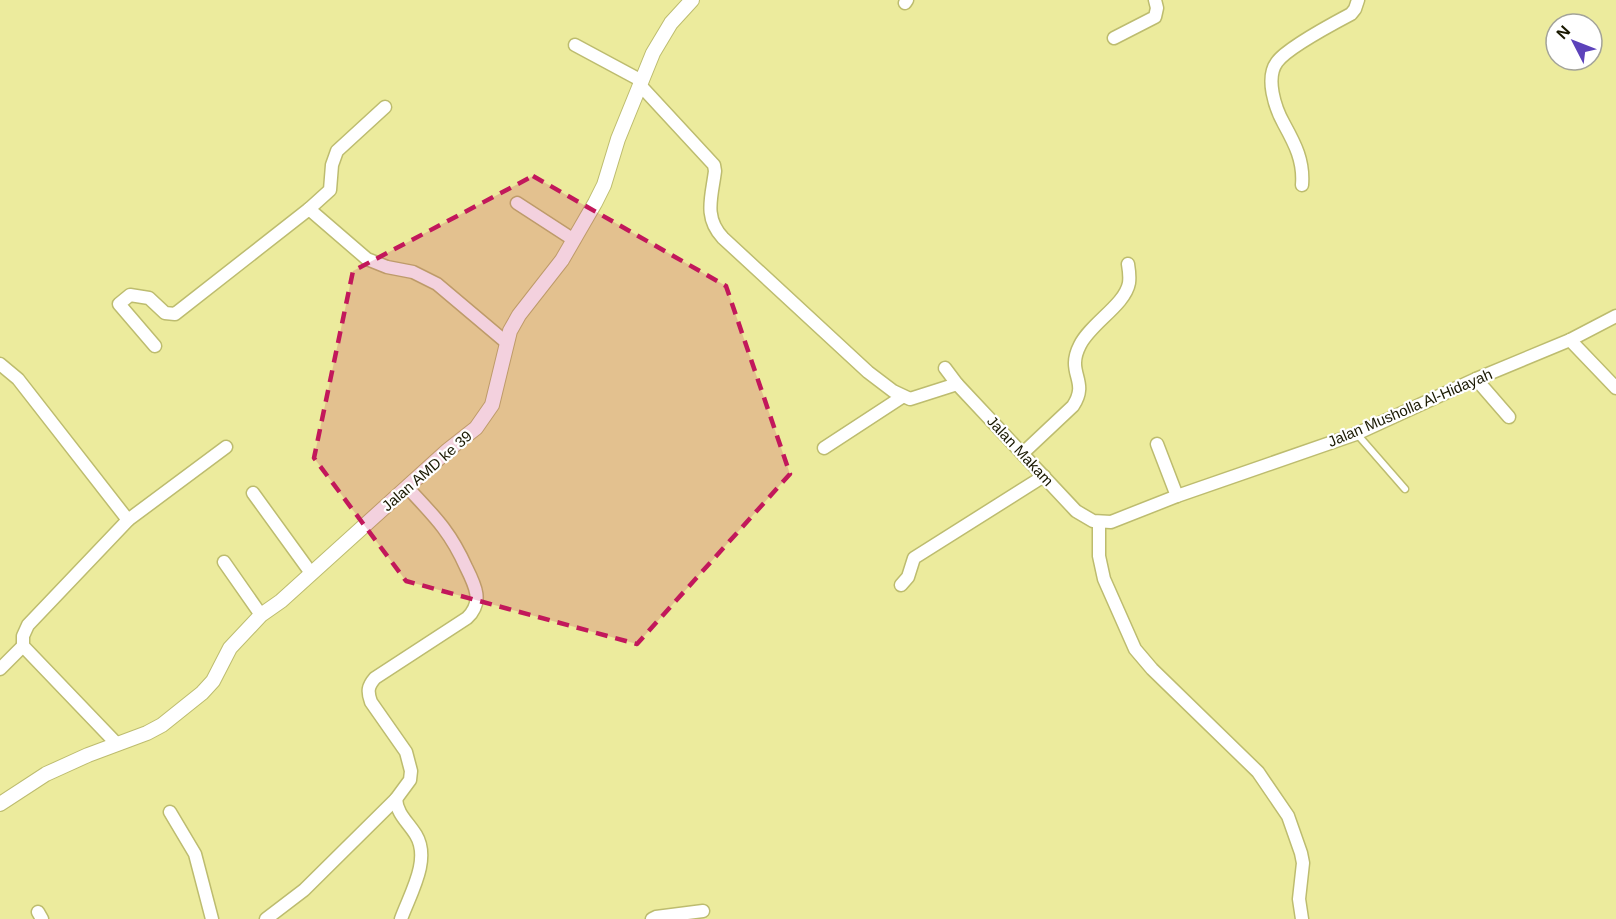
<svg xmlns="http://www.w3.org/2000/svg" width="1616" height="919" font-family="Arial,sans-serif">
<rect width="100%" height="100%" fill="#eceb9d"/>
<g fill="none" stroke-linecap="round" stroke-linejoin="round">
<defs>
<path id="service" d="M 1357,434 L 1405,489"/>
<g id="minor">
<path d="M 905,3 L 907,0"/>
<path d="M 1114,38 L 1155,17 L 1157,8 L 1155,0"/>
<path d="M 575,45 L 642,81"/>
<path d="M 640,85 L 714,165 L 715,171 C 712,196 703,217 723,238 L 868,372 L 893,391 L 910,399 L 957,384 L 1076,511 L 1093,521 L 1111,522 L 1177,496 L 1356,434 L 1476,379 L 1570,340 L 1616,316"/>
<path d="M 1302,185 C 1304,161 1295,144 1284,124 C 1275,108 1265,78 1277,62 C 1287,48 1334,23 1351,14 L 1355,9 L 1358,0"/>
<path d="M 517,203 L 574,240"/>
<path d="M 309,209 L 330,190 L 332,165 L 337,151 L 385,107"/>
<path d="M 1570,340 L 1616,388"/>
<path d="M 155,346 L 119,304 L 130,295 L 149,298 L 165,313 L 175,314 L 309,209 L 367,259 L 387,267 L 413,272 L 437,284 L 507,343"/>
<path d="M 0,364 L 18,379 L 128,520 L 28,625 L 23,636 L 23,646 L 116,743"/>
<path d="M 945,368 L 957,384"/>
<path d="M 1476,379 L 1509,417"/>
<path d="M 1157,444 L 1177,496"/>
<path d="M 824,448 L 902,397"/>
<path d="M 1023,453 L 1073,406 C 1090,380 1065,374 1080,345 C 1091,323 1125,305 1129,283 C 1130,276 1129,270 1128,264"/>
<path d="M 253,493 L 311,573"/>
<path d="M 128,520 L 226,447"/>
<path d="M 1099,522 L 1099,556 L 1104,579 L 1135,649 L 1152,669 L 1258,772 L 1288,816 L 1301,853 L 1303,863 L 1299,899 L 1302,919"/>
<path d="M 224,562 L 261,615"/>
<path d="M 901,585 L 908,577 L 914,558 L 1044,476"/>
<path d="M 0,669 L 23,646"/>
<path d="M 396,799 C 397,814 408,822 416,835 C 431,860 410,894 401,919"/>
<path d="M 170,812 L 195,854 L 212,919"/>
<path d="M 38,912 L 42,919"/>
<path d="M 266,919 L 304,890 L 396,799 L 410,780 L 411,771 L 406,752 L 371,702 C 367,691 368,686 375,678 L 467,618 C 484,602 475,585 466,567 C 450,531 434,516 408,488"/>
<path d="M 652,919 L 656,917 L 703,911"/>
</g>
<path id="tertiary" d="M 0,804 L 46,774 L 88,755 L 147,733 L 162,725 L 202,693 L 213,681 L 230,648 L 261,615 L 281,601 L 448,450 L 476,428 L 492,405 L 510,331 L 519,315 L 562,260 L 595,203 L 604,185 L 618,139 L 653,53 L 671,23 L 692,0"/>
</defs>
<!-- service casing -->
<use href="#service" stroke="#bdbc6f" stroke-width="9"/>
<!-- minor casing -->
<use href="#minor" stroke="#bdbc6f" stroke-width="15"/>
<!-- tertiary casing -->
<use href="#tertiary" stroke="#bdbc6f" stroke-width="16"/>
<!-- service -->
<use href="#service" stroke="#fff" stroke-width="6"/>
<!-- minor -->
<use href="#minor" stroke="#fff" stroke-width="12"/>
<!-- tertiary -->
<use href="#tertiary" stroke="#fff" stroke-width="14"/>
</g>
<!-- marked area -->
<path fill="#c2185b" fill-opacity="0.2" stroke="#c2185b" stroke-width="4.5" stroke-dasharray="12 8" stroke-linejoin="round" d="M 533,176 L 726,286 L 790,474 L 637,644 L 406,581 L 314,458 L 353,271 Z"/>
<g text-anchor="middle" stroke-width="4.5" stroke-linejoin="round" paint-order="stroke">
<!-- street labels -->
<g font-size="15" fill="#191800" stroke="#fff">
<text transform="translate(1410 408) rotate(-23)" y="5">Jalan Musholla Al-Hidayah</text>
<text transform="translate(1020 451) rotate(47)" y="5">Jalan Makam</text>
<text transform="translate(427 471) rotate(-41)" y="5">Jalan AMD ke 39</text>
</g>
</g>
<!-- north arrow -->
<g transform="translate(1574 42) rotate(312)"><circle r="28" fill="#ffffff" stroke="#a3a399" stroke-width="1.5"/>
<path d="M0-4.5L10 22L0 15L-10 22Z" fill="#5c42ba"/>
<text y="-9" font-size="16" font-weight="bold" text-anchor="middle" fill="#191800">N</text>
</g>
</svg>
